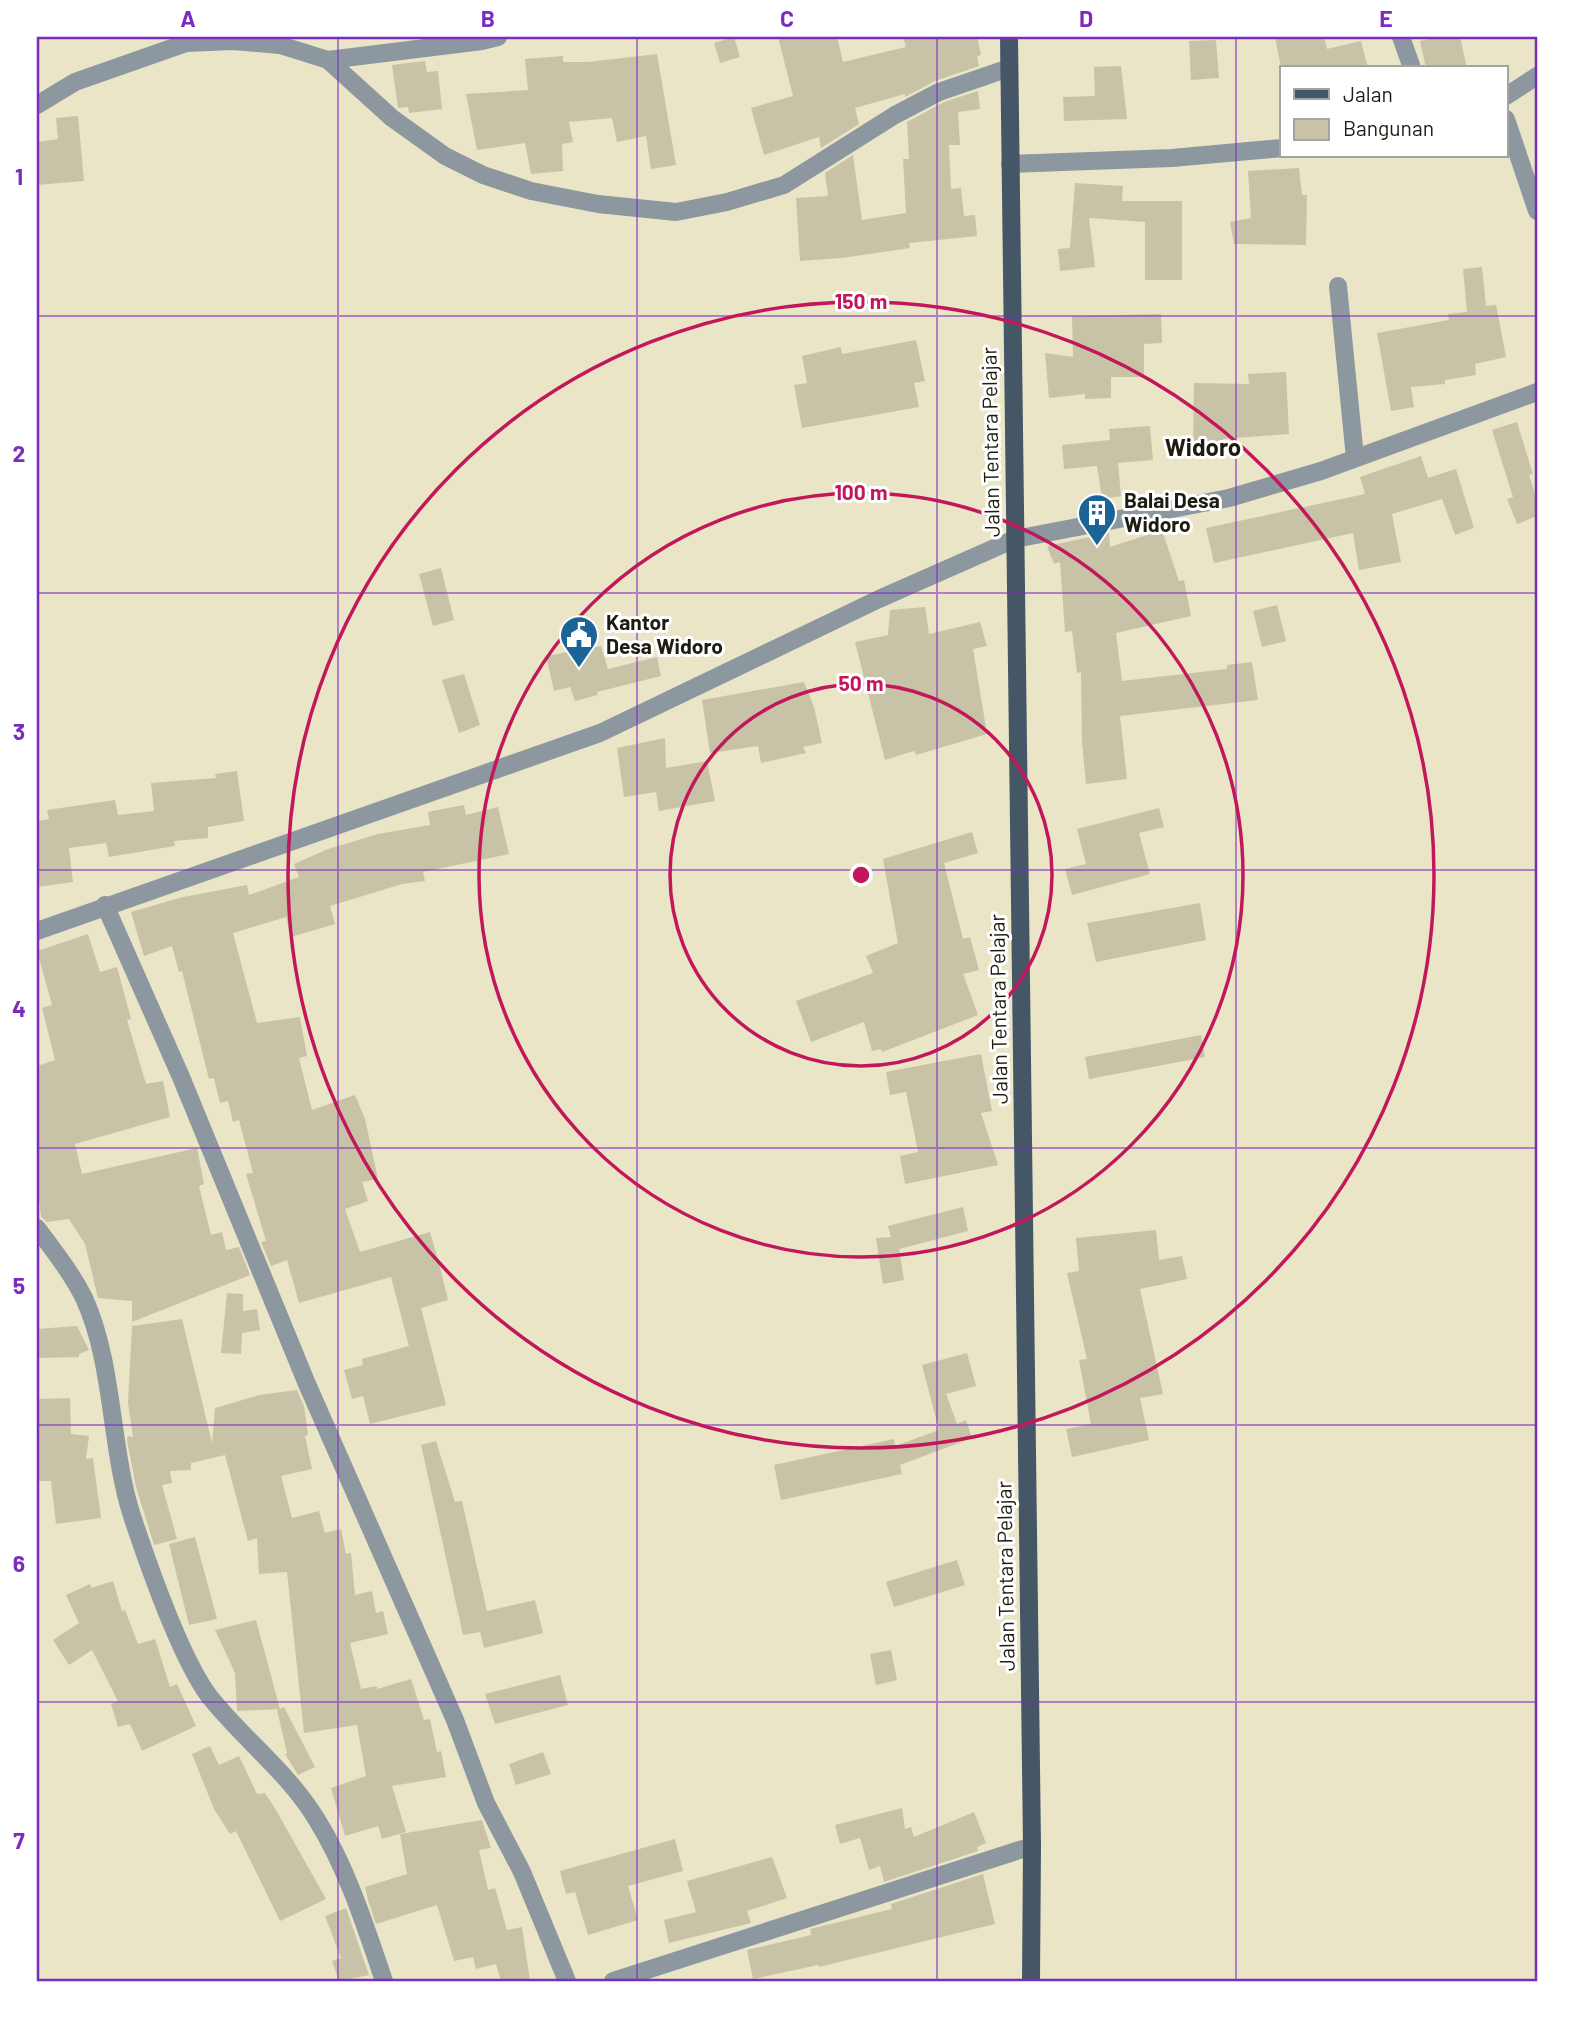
<svg xmlns="http://www.w3.org/2000/svg" width="1574" height="2018" font-family="Barlow,sans-serif">
<rect width="100%" height="100%" fill="#eae5c7"/>
<!-- building -->
<g fill="#c8c3a6">
<path d="M 734,37 L 740,57 L 720,63 L 714,43 Z"/>
<path d="M 778,37 L 837,37 L 843,62 L 906,47 L 903,37 L 977,37 L 981,55 L 977,56 L 979,66 L 935,81 L 905,97 L 905,94 L 855,108 L 859,124 L 821,148 L 819,137 L 764,155 L 751,108 L 793,96 Z"/>
<path d="M 1275,37 L 1324,37 L 1327,49 L 1361,41 L 1368,68 L 1281,68 Z"/>
<path d="M 1437,37 L 1460,37 L 1467,68 L 1426,68 L 1420,41 Z"/>
<path d="M 1216,40 L 1219,78 L 1191,80 L 1189,41 Z"/>
<path d="M 657,54 L 676,165 L 651,169 L 646,136 L 617,142 L 612,118 L 569,122 L 573,142 L 562,144 L 563,171 L 531,174 L 525,143 L 477,150 L 466,94 L 528,90 L 525,59 L 563,56 L 563,62 L 588,62 Z"/>
<path d="M 425,61 L 427,72 L 438,71 L 442,109 L 409,113 L 408,107 L 398,108 L 392,65 Z"/>
<path d="M 1121,66 L 1127,119 L 1064,121 L 1063,97 L 1095,96 L 1094,67 Z"/>
<path d="M 978,91 L 980,109 L 958,112 L 960,145 L 949,145 L 951,189 L 961,188 L 964,216 L 975,215 L 977,236 L 909,243 L 910,248 L 842,258 L 800,261 L 796,198 L 828,196 L 825,173 L 853,155 L 862,220 L 906,213 L 903,159 L 909,159 L 907,122 L 944,102 Z"/>
<path d="M 78,116 L 84,181 L 37,185 L 37,142 L 58,139 L 56,118 Z"/>
<path d="M 1299,168 L 1302,195 L 1307,195 L 1306,245 L 1234,244 L 1230,222 L 1251,218 L 1248,171 Z"/>
<path d="M 1075,183 L 1123,186 L 1122,201 L 1182,201 L 1182,280 L 1145,280 L 1145,222 L 1089,218 L 1095,267 L 1060,271 L 1058,249 L 1070,248 Z"/>
<path d="M 1482,267 L 1486,306 L 1496,305 L 1506,357 L 1475,364 L 1476,375 L 1445,380 L 1445,384 L 1411,387 L 1414,407 L 1391,411 L 1377,333 L 1449,320 L 1448,314 L 1467,312 L 1463,269 Z"/>
<path d="M 1161,314 L 1162,343 L 1144,344 L 1144,377 L 1111,377 L 1111,398 L 1085,399 L 1085,394 L 1049,398 L 1045,353 L 1073,357 L 1072,316 Z"/>
<path d="M 916,340 L 925,381 L 914,383 L 919,407 L 802,428 L 794,385 L 807,383 L 802,356 L 841,347 L 842,354 Z"/>
<path d="M 1286,372 L 1289,434 L 1223,439 L 1223,451 L 1193,451 L 1194,383 L 1249,384 L 1248,374 Z"/>
<path d="M 1517,422 L 1533,474 L 1529,475 L 1537,500 L 1537,516 L 1517,524 L 1507,499 L 1513,497 L 1492,430 Z"/>
<path d="M 1150,426 L 1153,460 L 1118,463 L 1121,496 L 1102,499 L 1097,466 L 1064,469 L 1062,445 L 1110,440 L 1109,429 Z"/>
<path d="M 1421,456 L 1428,478 L 1456,469 L 1474,528 L 1455,535 L 1442,499 L 1392,514 L 1401,562 L 1359,570 L 1353,533 L 1214,563 L 1206,528 L 1365,494 L 1360,477 Z"/>
<path d="M 1162,530 L 1179,581 L 1184,580 L 1191,616 L 1116,633 L 1122,681 L 1227,669 L 1227,665 L 1252,662 L 1258,700 L 1120,716 L 1127,779 L 1086,784 L 1082,743 L 1081,672 L 1077,673 L 1072,631 L 1065,632 L 1060,562 L 1054,564 L 1047,546 L 1109,533 L 1110,547 Z"/>
<path d="M 441,568 L 454,620 L 433,626 L 419,574 Z"/>
<path d="M 1277,605 L 1286,641 L 1262,647 L 1253,611 Z"/>
<path d="M 925,607 L 929,634 L 980,622 L 987,646 L 973,649 L 987,734 L 916,755 L 914,751 L 885,760 L 855,642 L 888,635 L 890,610 Z"/>
<path d="M 601,646 L 608,669 L 657,657 L 661,676 L 597,692 L 598,695 L 575,701 L 570,687 L 554,691 L 546,656 Z"/>
<path d="M 464,674 L 480,725 L 459,733 L 442,680 Z"/>
<path d="M 804,682 L 814,707 L 822,743 L 803,747 L 806,753 L 761,763 L 758,746 L 710,753 L 702,700 Z"/>
<path d="M 665,738 L 666,768 L 707,761 L 715,801 L 659,811 L 656,792 L 624,797 L 617,748 Z"/>
<path d="M 237,771 L 244,821 L 208,827 L 208,838 L 174,841 L 175,846 L 109,857 L 106,843 L 69,848 L 73,882 L 37,887 L 37,821 L 49,819 L 47,810 L 115,800 L 118,815 L 154,811 L 151,783 L 216,778 L 215,774 Z"/>
<path d="M 464,805 L 466,815 L 498,807 L 509,854 L 423,872 L 425,881 L 402,884 L 330,906 L 335,924 L 291,937 L 286,917 L 233,933 L 257,1023 L 300,1017 L 307,1056 L 299,1058 L 312,1110 L 355,1095 L 365,1119 L 378,1179 L 362,1182 L 368,1201 L 345,1209 L 360,1252 L 430,1232 L 439,1263 L 448,1300 L 421,1308 L 446,1405 L 370,1424 L 363,1396 L 352,1399 L 344,1370 L 363,1365 L 362,1359 L 409,1346 L 391,1277 L 299,1303 L 287,1260 L 271,1266 L 261,1242 L 266,1241 L 246,1174 L 253,1173 L 239,1120 L 233,1122 L 228,1101 L 220,1103 L 214,1078 L 209,1079 L 182,971 L 179,972 L 172,946 L 144,956 L 131,912 L 183,897 L 247,885 L 249,895 L 299,877 L 294,864 L 328,849 L 378,834 L 430,825 L 428,812 Z"/>
<path d="M 1159,808 L 1164,827 L 1139,833 L 1150,874 L 1072,895 L 1065,869 L 1086,864 L 1077,829 Z"/>
<path d="M 972,832 L 978,853 L 944,863 L 963,939 L 970,937 L 979,970 L 963,974 L 978,1015 L 882,1052 L 881,1049 L 872,1051 L 864,1022 L 811,1042 L 796,1001 L 873,973 L 866,956 L 898,943 L 883,859 Z"/>
<path d="M 1200,903 L 1206,940 L 1096,962 L 1087,923 Z"/>
<path d="M 88,934 L 100,972 L 117,967 L 131,1019 L 127,1020 L 146,1084 L 163,1081 L 170,1117 L 75,1144 L 82,1174 L 197,1148 L 204,1184 L 199,1186 L 211,1235 L 222,1232 L 226,1250 L 239,1247 L 250,1275 L 132,1322 L 132,1301 L 98,1298 L 85,1244 L 69,1219 L 47,1222 L 41,1217 L 39,1199 L 37,1199 L 37,1066 L 55,1060 L 42,1008 L 52,1005 L 37,951 Z"/>
<path d="M 1201,1035 L 1205,1057 L 1089,1079 L 1085,1057 Z"/>
<path d="M 981,1054 L 992,1111 L 981,1113 L 998,1165 L 905,1184 L 900,1156 L 918,1152 L 906,1092 L 890,1095 L 886,1072 Z"/>
<path d="M 963,1207 L 968,1231 L 899,1249 L 904,1280 L 883,1284 L 876,1238 L 891,1237 L 888,1226 Z"/>
<path d="M 1156,1230 L 1159,1260 L 1182,1256 L 1187,1279 L 1140,1289 L 1163,1394 L 1140,1398 L 1149,1440 L 1072,1457 L 1066,1429 L 1091,1424 L 1079,1360 L 1087,1359 L 1067,1273 L 1079,1271 L 1076,1238 Z"/>
<path d="M 227,1293 L 243,1294 L 243,1311 L 257,1309 L 260,1330 L 242,1333 L 241,1354 L 221,1353 Z"/>
<path d="M 182,1319 L 212,1443 L 215,1408 L 259,1395 L 297,1390 L 304,1406 L 308,1435 L 305,1436 L 312,1469 L 281,1476 L 292,1518 L 319,1511 L 325,1533 L 341,1529 L 346,1554 L 351,1553 L 355,1595 L 372,1591 L 376,1613 L 383,1611 L 388,1634 L 350,1643 L 361,1689 L 377,1686 L 377,1689 L 411,1679 L 424,1720 L 430,1719 L 437,1752 L 441,1751 L 446,1777 L 392,1786 L 406,1832 L 382,1839 L 378,1826 L 345,1836 L 331,1788 L 366,1776 L 357,1725 L 304,1733 L 287,1572 L 259,1574 L 257,1538 L 248,1541 L 225,1455 L 191,1463 L 191,1470 L 170,1471 L 172,1483 L 162,1485 L 177,1539 L 154,1545 L 136,1487 L 127,1440 L 128,1436 L 133,1437 L 128,1403 L 132,1326 Z"/>
<path d="M 77,1326 L 89,1350 L 79,1354 L 79,1357 L 37,1358 L 37,1329 Z"/>
<path d="M 967,1353 L 976,1386 L 946,1394 L 957,1424 L 966,1420 L 972,1438 L 900,1465 L 902,1474 L 781,1500 L 774,1465 L 894,1439 L 895,1446 L 939,1430 L 922,1365 Z"/>
<path d="M 70,1398 L 71,1434 L 89,1436 L 86,1459 L 93,1458 L 101,1518 L 56,1524 L 51,1481 L 37,1481 L 37,1399 Z"/>
<path d="M 436,1441 L 455,1502 L 462,1501 L 487,1611 L 535,1600 L 543,1633 L 484,1648 L 480,1632 L 463,1635 L 421,1445 Z"/>
<path d="M 195,1537 L 217,1619 L 189,1625 L 169,1544 Z"/>
<path d="M 957,1560 L 965,1585 L 894,1607 L 886,1582 Z"/>
<path d="M 113,1581 L 122,1611 L 125,1610 L 138,1644 L 155,1639 L 170,1687 L 177,1684 L 196,1726 L 142,1751 L 130,1724 L 118,1727 L 111,1704 L 118,1701 L 92,1650 L 69,1665 L 53,1640 L 79,1623 L 66,1595 L 90,1584 L 91,1588 Z"/>
<path d="M 256,1620 L 280,1709 L 237,1711 L 235,1673 L 215,1630 Z"/>
<path d="M 891,1650 L 897,1680 L 876,1685 L 870,1654 Z"/>
<path d="M 560,1675 L 568,1705 L 495,1724 L 485,1694 Z"/>
<path d="M 284,1707 L 315,1767 L 298,1775 L 285,1754 L 287,1753 L 277,1710 Z"/>
<path d="M 210,1746 L 219,1765 L 239,1756 L 257,1794 L 265,1793 L 276,1810 L 326,1899 L 280,1921 L 236,1831 L 230,1834 L 214,1809 L 192,1754 Z"/>
<path d="M 543,1752 L 551,1774 L 516,1785 L 509,1764 Z"/>
<path d="M 902,1808 L 905,1829 L 911,1827 L 914,1837 L 974,1812 L 986,1843 L 977,1847 L 978,1851 L 884,1882 L 880,1866 L 869,1870 L 860,1838 L 840,1844 L 835,1825 Z"/>
<path d="M 482,1820 L 491,1848 L 479,1850 L 488,1890 L 495,1888 L 507,1930 L 522,1927 L 530,1981 L 501,1981 L 496,1964 L 476,1969 L 473,1957 L 454,1961 L 437,1905 L 376,1924 L 368,1900 L 365,1887 L 407,1874 L 400,1834 Z"/>
<path d="M 675,1839 L 683,1871 L 628,1886 L 638,1920 L 588,1935 L 575,1892 L 566,1894 L 560,1871 Z"/>
<path d="M 772,1857 L 787,1898 L 747,1911 L 751,1923 L 669,1943 L 664,1920 L 696,1912 L 687,1881 Z"/>
<path d="M 983,1874 L 995,1924 L 819,1967 L 818,1965 L 753,1979 L 747,1950 L 811,1935 L 810,1929 L 814,1928 L 892,1909 L 891,1904 Z"/>
<path d="M 346,1908 L 369,1975 L 339,1981 L 332,1961 L 341,1958 L 325,1916 Z"/>
</g>
<g fill="none" stroke-linecap="round" stroke-linejoin="round">
<!-- street -->
<g stroke="#8c97a0" stroke-width="18">
<path d="M 1401,37 L 1412,68"/>
<path d="M 328,60 L 392,118 L 445,156 L 483,175 L 531,191 L 598,204 L 676,212 L 727,202 L 784,185 L 895,115 L 939,92 L 1009,68"/>
<path d="M 1506,96 L 1537,76"/>
<path d="M 37,105 L 75,82 L 186,43 L 233,41 L 280,45 L 328,60 L 482,41 L 498,37"/>
<path d="M 1506,119 L 1537,211"/>
<path d="M 1010,164 L 1172,158 L 1282,148"/>
<path d="M 1338,286 L 1355,458"/>
<path d="M 105,905 L 181,1077 L 307,1384 L 455,1720 L 486,1803 L 522,1872 L 567,1981"/>
<path d="M 37,931 L 600,733 L 879,599 L 1015,539 L 1229,498 L 1321,471 L 1537,392"/>
<path d="M 37,1228 C 54,1251 71,1272 84,1298 C 114,1363 110,1448 132,1516 C 148,1564 180,1657 209,1696 C 243,1739 288,1772 317,1820 C 347,1868 366,1928 384,1981"/>
<path d="M 613,1981 L 1032,1846"/>
</g>
<!-- primary -->
<path stroke="#455767" stroke-width="18" d="M 1009,37 L 1032,1846 L 1031,1981"/>
</g>
<!-- grid -->
<path fill="none" stroke="#7b2cbf" stroke-width="2" stroke-opacity="0.55" d="M 338,37 L 338,1981M 637,37 L 637,1981M 937,37 L 937,1981M 1236,37 L 1236,1981M 37,316 L 1537,316M 37,593 L 1537,593M 37,870 L 1537,870M 37,1148 L 1537,1148M 37,1425 L 1537,1425M 37,1702 L 1537,1702"/>
<!-- distance rings -->
<g fill="none" stroke="#c2185b" stroke-width="3.5">
<circle cx="861" cy="875" r="191"/>
<circle cx="861" cy="875" r="382"/>
<circle cx="861" cy="875" r="573"/>
</g>
<!-- icons -->
<defs>
<symbol id="building-pin" viewBox="-11 -11 22 30"><path d="M0 17L-7.5 6A9.5 9.5 0 1 1 7.5 6Z" fill="#1b6498" stroke="#fff"/><path d="M-4-6H4V6H1V3H-1V6H-4ZM-2.5-4.3h1.7v1.8h-1.7ZM.8-4.3h1.7v1.8H.8ZM-2.5-1h1.7V.8h-1.7ZM.8-1h1.7V.8H.8Z" fill="#fff"/></symbol>
<symbol id="civic-pin" viewBox="-11 -11 22 30"><path d="M0 17L-7.5 6A9.5 9.5 0 1 1 7.5 6Z" fill="#1b6498" stroke="#fff"/><path d="M-.6-6.5H3V-4.5H.6V-3L4-1V1h2V6H-6V1h2V-1L-.6-3ZM-1.2 2.5V6h2.4V2.5Z" fill="#fff"/></symbol>
</defs>
<g fill-rule="evenodd">
<use href="#building-pin" x="1075" y="491" width="44" height="60"/>
<use href="#civic-pin" x="557" y="613" width="44" height="60"/>
</g>
<g text-anchor="middle" stroke-width="6" stroke-linejoin="round" paint-order="stroke">
<!-- street labels -->
<g font-size="21" fill="#1e1c11" stroke="#fff">
<text transform="translate(991 442) rotate(-91)" y="7">Jalan Tentara Pelajar</text>
<text transform="translate(999 1009) rotate(-91)" y="7">Jalan Tentara Pelajar</text>
<text transform="translate(1006 1576) rotate(-91)" y="7">Jalan Tentara Pelajar</text>
</g>
<!-- poi labels -->
<g font-size="21" font-weight="bold" fill="#1e1c11" stroke="#fff" text-anchor="start">
<text x="1124" y="508">Balai Desa<tspan x="1124" dy="24">Widoro</tspan></text>
<text x="606" y="630">Kantor<tspan x="606" dy="24">Desa Widoro</tspan></text>
</g>
<!-- quarter labels -->
<g font-size="24" font-weight="bold" fill="#1e1c11" stroke="#fff">
<text x="1203" y="456">Widoro</text>
</g>
</g>
<circle cx="861" cy="875" r="10" fill="#c2185b" stroke="#fff" stroke-width="3.5"/>
<g font-size="21" text-anchor="middle" font-weight="bold" fill="#c2185b" stroke="#fff" stroke-width="6" stroke-linejoin="round" paint-order="stroke">
<text x="861" y="309">150 m</text>
<text x="861" y="500">100 m</text>
<text x="861" y="691">50 m</text>
</g>
<!-- border -->
<rect width="1574" height="2018" fill="none" stroke="#ffffff" stroke-width="77"/>
<!-- legend -->
<rect x="1280" y="66" width="228" height="91" fill="#ffffff" stroke="#a5a4a0" stroke-width="2"/>
<rect x="1294" y="89" width="35" height="10" fill="#455767" stroke="#a5a4a0" stroke-width="2"/>
<text x="1343" y="102" font-size="21" fill="#1e1c11">Jalan</text>
<rect x="1294" y="119" width="35" height="21" fill="#c8c3a6" stroke="#a5a4a0" stroke-width="2"/>
<text x="1343" y="136" font-size="21" fill="#1e1c11">Bangunan</text>
<rect x="38" y="38" width="1498" height="1942" fill="none" stroke="#7b2cbf" stroke-width="2.5"/>
<g font-size="23" text-anchor="middle" font-weight="bold" fill="#7b2cbf">
<text x="188" y="27">A</text>
<text x="488" y="27">B</text>
<text x="787" y="27">C</text>
<text x="1086" y="27">D</text>
<text x="1386" y="27">E</text>
<text x="19" y="185">1</text>
<text x="19" y="462">2</text>
<text x="19" y="740">3</text>
<text x="19" y="1017">4</text>
<text x="19" y="1294">5</text>
<text x="19" y="1572">6</text>
<text x="19" y="1849">7</text>
</g>
</svg>
